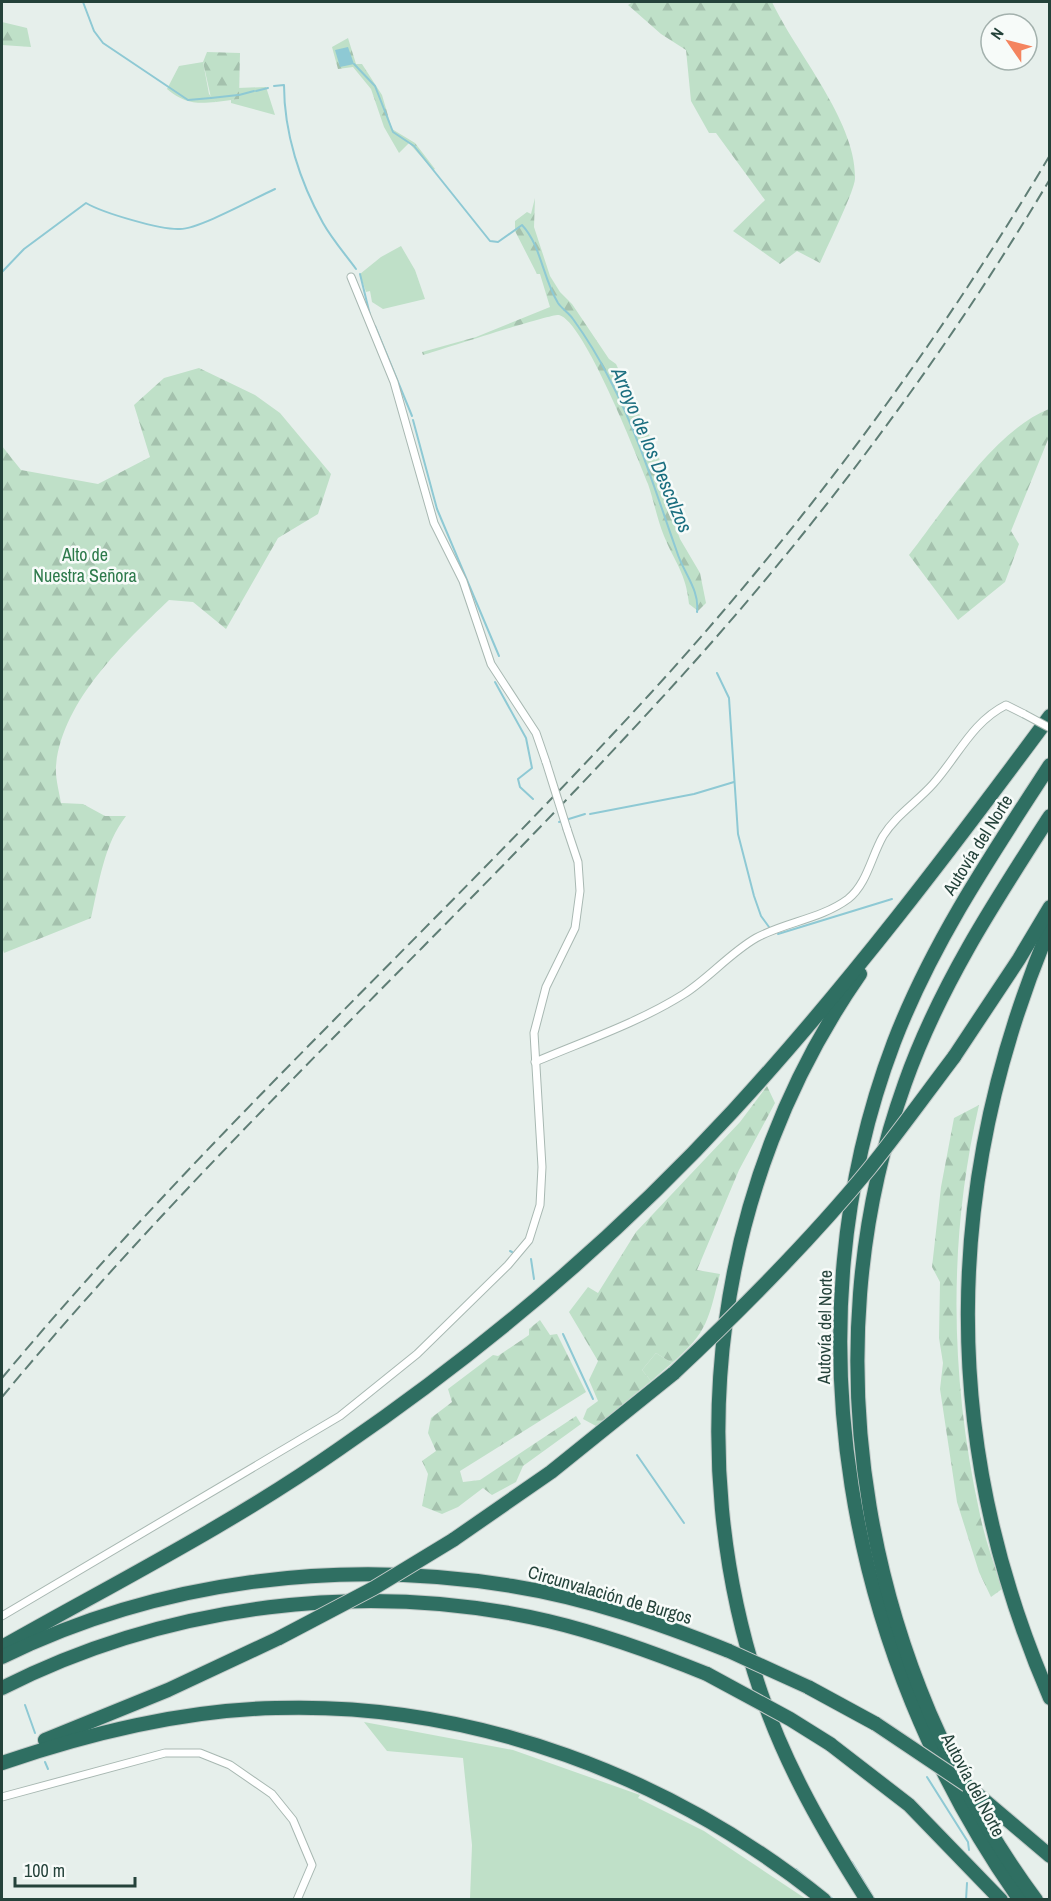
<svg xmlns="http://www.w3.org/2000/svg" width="1051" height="1901" font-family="'Archivo Narrow',sans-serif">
<defs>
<pattern id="forest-firs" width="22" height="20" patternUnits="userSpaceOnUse" patternTransform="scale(1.5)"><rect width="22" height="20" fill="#bfe0c8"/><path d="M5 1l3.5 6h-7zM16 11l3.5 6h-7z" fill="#a4c1ad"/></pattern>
</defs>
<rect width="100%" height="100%" fill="#e6efeb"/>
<!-- green -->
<g fill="#bfe0c8">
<path d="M 203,62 L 209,94 L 216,102 C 195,104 184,103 167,89 L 179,66 Z"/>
<path d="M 266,87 L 275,115 L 231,103 L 231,100 L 239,99 L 238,88 Z"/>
<path d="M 401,246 L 415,270 L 425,299 L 383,309 L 372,302 L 370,291 L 366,292 L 360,274 L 381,257 Z"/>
<path d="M 656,1353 L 672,1363 L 651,1381 L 642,1370 Z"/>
<path d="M 364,1722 L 513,1750 L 640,1795 L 638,1798 L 704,1831 L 806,1899 L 470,1899 L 472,1845 L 463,1758 L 387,1751 Z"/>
</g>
<!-- forest -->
<g fill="url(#forest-firs)">
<path d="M 633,2 L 772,2 C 796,53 857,122 855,179 C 854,192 827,247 820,263 L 797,251 L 780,264 L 733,231 L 765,200 L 716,133 L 709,133 L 691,101 L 686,50 L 661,34 L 628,5 Z"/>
<path d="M 2,22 L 27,28 L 31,47 L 2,45 Z"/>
<path d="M 348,38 L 356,64 L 362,64 L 382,95 L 392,129 L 415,143 L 435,169 L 433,170 L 409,143 L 399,153 L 384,127 L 371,89 L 353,67 L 338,69 L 332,47 Z"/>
<path d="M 207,52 L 240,53 L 239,99 L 216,102 L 211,98 L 203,62 Z"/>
<path d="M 535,198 L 534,227 L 550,276 L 560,292 L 572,304 L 609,359 L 616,364 L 658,454 L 664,477 L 666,501 L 680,539 L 700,573 L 706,603 L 698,611 L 689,604 C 686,573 675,563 664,536 C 657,519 654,501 648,484 C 637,456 584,321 559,315 C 552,313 441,350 423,355 L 422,352 L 476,337 L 550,307 L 540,274 L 537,274 L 515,231 L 515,221 L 527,212 L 531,214 Z"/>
<path d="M 199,368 L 255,395 L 280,413 L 331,474 L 318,514 L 278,538 L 226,629 L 193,602 L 169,600 C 124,643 62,701 56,766 C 55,777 59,791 61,803 L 83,804 L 105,816 L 126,816 C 104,844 99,883 91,918 L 4,953 L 2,947 L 2,446 L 21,470 L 98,484 L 150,457 L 134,405 L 164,378 Z"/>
<path d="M 1049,409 L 1049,437 L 1011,531 L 1019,544 L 1005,582 L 958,620 L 909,555 C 944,510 995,430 1049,409 Z"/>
<path d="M 767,1086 L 775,1103 L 739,1170 L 697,1270 L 720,1274 C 708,1319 709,1331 672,1363 L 656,1353 L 642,1370 L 651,1381 L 596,1426 L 583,1419 L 587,1409 L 598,1401 L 589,1380 L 598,1361 L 569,1312 L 588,1287 L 598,1293 L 636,1232 L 740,1122 Z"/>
<path d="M 979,1105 C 948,1238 950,1377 979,1510 C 984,1537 994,1563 1002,1589 L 991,1597 L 979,1572 L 957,1502 L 940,1389 L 943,1363 L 939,1338 L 940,1282 L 932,1267 L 941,1187 L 954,1118 Z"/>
<path d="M 540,1320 L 550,1335 L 557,1334 L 586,1392 L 460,1471 L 463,1482 L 480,1480 L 576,1416 L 581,1424 L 523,1466 L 516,1482 L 492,1495 L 483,1488 L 458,1507 L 442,1514 L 422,1506 L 428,1474 L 422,1461 L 436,1451 L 428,1433 L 431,1418 L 452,1402 L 448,1389 L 493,1355 L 498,1356 L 529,1335 L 529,1329 Z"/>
</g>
<!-- water -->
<path fill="#8ec9d4" d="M 348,47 L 354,64 L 340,67 L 335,50 Z"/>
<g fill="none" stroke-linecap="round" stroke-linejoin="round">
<!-- stream -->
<g stroke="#8ec9d4" stroke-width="2">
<path d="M 83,2 L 94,31 L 103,43 L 188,100 L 211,98"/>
<path d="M 354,64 L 375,86 L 393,132 L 414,146 L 490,241 L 498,242 L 522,225 C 541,245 543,279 558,303 C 562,309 569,313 573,319 C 586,337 599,358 609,378 C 638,433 656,493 677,552 C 683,572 700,590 697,612"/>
<path d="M 274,86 L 284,85 C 284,133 300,182 323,223 C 332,239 345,254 356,269"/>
<path d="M 256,91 L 268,88"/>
<path d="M 239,95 L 254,91"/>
<path d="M 211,98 L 238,95"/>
<path d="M 2,272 L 24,249 L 86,203 C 103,213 161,230 180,229 C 199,229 255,198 275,189"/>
<path d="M 360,274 L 370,315"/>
<path d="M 375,326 L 412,416"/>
<path d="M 413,420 L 437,509 L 499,656"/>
<path d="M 717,673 L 729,698 L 738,834 L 754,896 L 761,916 L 769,927"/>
<path d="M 495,682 L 526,738 L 532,768 L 518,779 L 520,787 L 533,799"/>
<path d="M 590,814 L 694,794 L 734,782"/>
<path d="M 559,822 L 585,814"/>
<path d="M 778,934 L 892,899"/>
<path d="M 510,1251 L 512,1252"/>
<path d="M 531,1259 L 534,1279"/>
<path d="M 563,1334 L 593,1399"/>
<path d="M 637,1455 L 684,1523"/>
<path d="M 25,1705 L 35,1733"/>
<path d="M 45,1762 L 48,1769"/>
<path d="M 927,1777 L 968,1842 L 969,1850"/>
<path d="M 852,1862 L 875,1900"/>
<path d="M 796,1869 L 834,1900"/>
<path d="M 966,1900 L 967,1883"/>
</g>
<defs>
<g id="minor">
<path d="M 351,277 L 394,382 L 434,523 L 463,581 L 491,664 L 536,733 L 546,762"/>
<path d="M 535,1062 C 584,1041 638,1023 684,994 C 709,978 730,953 756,938 C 785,922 821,919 848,899 C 867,884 871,857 883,836 C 896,815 917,802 933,784 C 958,756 972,722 1006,705 L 1024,714"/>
<path d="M 2,1616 L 340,1416 L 417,1354 L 508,1265 L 529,1240 L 540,1205 L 542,1167 L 534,1033 L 546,987 L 575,928 L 580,891 L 578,862 L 567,829"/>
<path d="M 2,1797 L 165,1753 L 200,1753 L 230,1765 L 272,1794 L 293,1820 L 312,1865 L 297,1900"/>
</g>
<g id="motorway">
<path d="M 1050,927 C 942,1183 939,1442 1050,1698"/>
<path d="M 860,974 C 715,1182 680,1453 761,1693 C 786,1767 825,1834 867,1900"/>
<path d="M 954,1057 L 1019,959 L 1050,907"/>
<path d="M 453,1540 L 551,1472 L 674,1373"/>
<path d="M 2,1647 C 115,1583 232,1524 339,1449 C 482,1351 616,1238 733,1111 C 847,987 950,851 1050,716"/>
<path d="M 2,1657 C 159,1580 339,1558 512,1586 C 587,1598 659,1623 729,1651"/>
<path d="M 808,1687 L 876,1724"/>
<path d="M 2,1688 C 168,1604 366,1579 548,1621 C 603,1634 655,1653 707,1674"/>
<path d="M 45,1740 L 168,1690 L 279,1638"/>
<path d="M 830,1744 L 909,1805 L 1001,1900"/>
<path d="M 2,1763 C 90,1733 182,1710 276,1708 C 474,1702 670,1776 824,1900"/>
<path d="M 971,1789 L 1050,1856"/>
<path d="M 1020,1900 C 847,1656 786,1326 894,1042 C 932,943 992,854 1050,765"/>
<path d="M 1036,1900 C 865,1668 807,1356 905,1083 C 939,987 995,901 1050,816"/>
</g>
</defs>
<!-- minor casing -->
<use href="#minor" stroke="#a8b8b2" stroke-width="9"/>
<!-- motorway casing -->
<use href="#motorway" stroke="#c2cac8" stroke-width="16"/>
<!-- minor -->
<use href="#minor" stroke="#fff" stroke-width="7"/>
<!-- motorway -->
<use href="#motorway" stroke="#2f6f62" stroke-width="14"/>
<!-- rail -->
<g stroke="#5f7d75" stroke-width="2" stroke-dasharray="12 6" stroke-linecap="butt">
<path d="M 2,1378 C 203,1137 437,926 649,695 C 800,530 936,348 1050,155"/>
<path d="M 2,1397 C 205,1152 442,938 657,703 C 805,543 939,366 1050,179"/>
</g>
<defs>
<g id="minor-bridge">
<path d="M 1024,714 L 1050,728"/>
<path d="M 546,762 L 567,829"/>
</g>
<g id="motorway-bridge">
<path d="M 674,1373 C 742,1309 809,1242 869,1169 C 898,1133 926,1094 954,1057"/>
<path d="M 279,1638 L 374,1588 L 453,1540"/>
<path d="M 729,1651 L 808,1687"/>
<path d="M 707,1674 L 790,1719 L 830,1744"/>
<path d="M 876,1724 L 967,1785"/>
</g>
</defs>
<!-- minor-bridge casing -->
<use href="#minor-bridge" stroke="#a8b8b2" stroke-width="9" stroke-linecap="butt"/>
<!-- motorway-bridge casing -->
<use href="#motorway-bridge" stroke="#c2cac8" stroke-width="16" stroke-linecap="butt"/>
<!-- minor-bridge -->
<use href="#minor-bridge" stroke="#fff" stroke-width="7"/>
<!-- motorway-bridge -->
<use href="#motorway-bridge" stroke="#2f6f62" stroke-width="14"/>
</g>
<g text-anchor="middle" stroke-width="5" stroke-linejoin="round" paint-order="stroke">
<!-- park labels -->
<g font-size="18" fill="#2d7a4b" stroke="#f7fbf9">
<text x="85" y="561">Alto de<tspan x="85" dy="21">Nuestra Señora</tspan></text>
</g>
<!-- street labels -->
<g font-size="18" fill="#24423a" stroke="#f7fbf9">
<text transform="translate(978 845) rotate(-58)" y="6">Autovía del Norte</text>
<text transform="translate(825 1327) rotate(-89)" y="6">Autovía del Norte</text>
<text transform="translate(610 1595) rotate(16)" y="6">Circunvalación de Burgos</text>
<text transform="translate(973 1785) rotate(62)" y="6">Autovía del Norte</text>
</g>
<!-- water labels -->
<g font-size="20" font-style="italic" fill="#1c6f80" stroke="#f7fbf9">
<text transform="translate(652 450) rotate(67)" y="7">Arroyo de los Descalzos</text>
</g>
</g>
<!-- border -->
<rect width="1051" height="1901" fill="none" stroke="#24423a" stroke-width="6"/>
<!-- north arrow -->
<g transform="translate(1009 42) rotate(305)"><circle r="28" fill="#f7fbf9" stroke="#a3b1ad" stroke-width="1.5"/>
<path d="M0-4.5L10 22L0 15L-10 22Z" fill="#f4845f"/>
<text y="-9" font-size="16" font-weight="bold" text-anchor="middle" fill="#24423a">N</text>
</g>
<!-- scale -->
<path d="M15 1877v9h120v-9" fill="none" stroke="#24423a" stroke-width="3"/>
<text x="24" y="1877" font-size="18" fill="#24423a" stroke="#f7fbf9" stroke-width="4.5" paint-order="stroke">100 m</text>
</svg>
